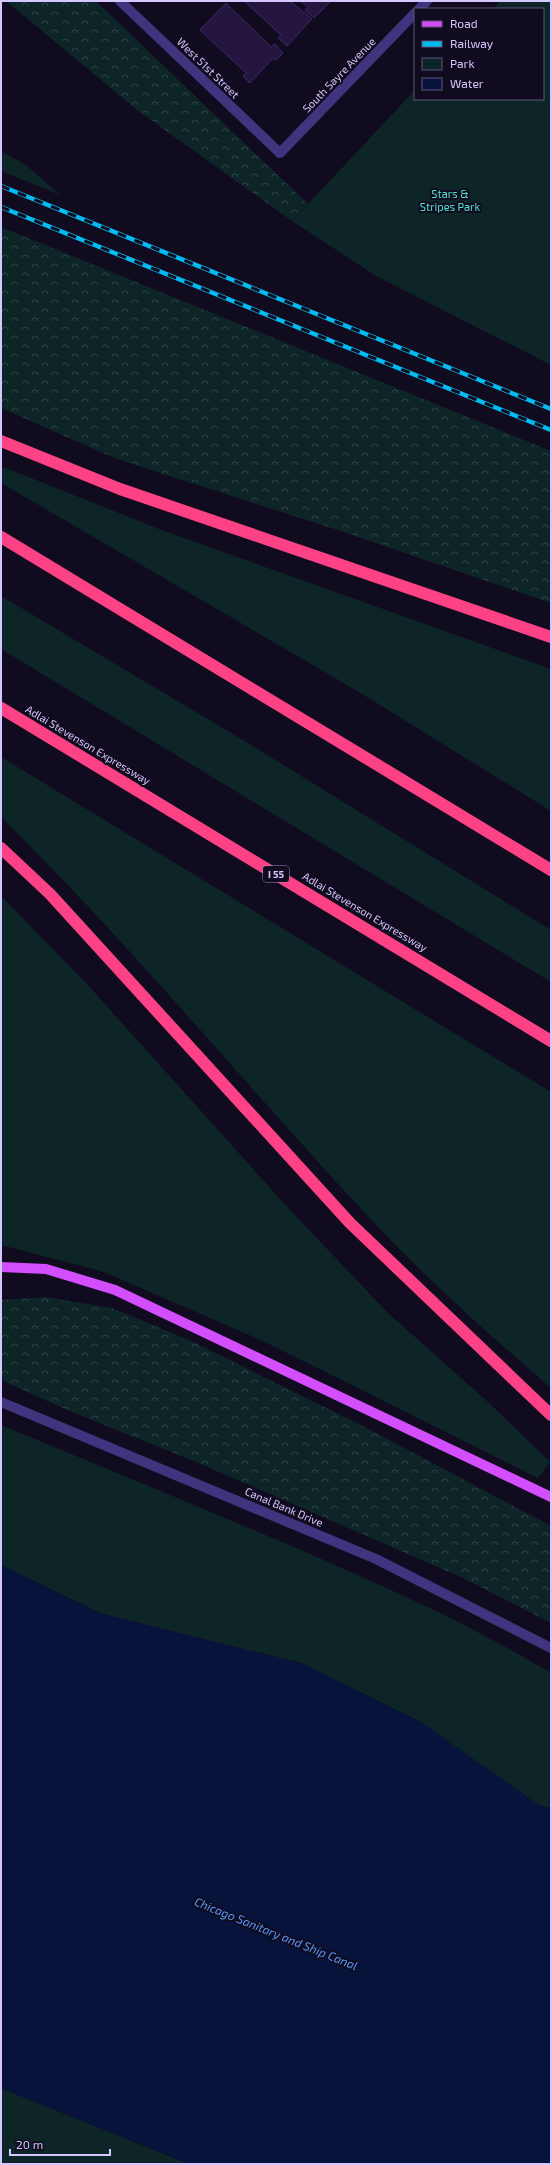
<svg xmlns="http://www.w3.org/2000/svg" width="552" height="2165" font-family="'Exo 2',sans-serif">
<defs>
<pattern id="forest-crowns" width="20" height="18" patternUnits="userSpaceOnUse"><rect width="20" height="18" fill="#0e2528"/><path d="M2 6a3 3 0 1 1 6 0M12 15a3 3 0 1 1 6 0" fill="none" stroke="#304348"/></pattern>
</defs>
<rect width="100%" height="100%" fill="#100b1e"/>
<!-- green -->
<g fill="#0e2528">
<path d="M 500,1 L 551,1 L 551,365 L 376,276 L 292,221 L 415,90 L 415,99 L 543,99 L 543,9 L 493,9 Z"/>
<path d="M 1,151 L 26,165 L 60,195 L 1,171 Z"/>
<path d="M 1,466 L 159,529 L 551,669 L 551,811 L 359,692 L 1,483 Z"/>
<path d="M 1,596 L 238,737 L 551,930 L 551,982 L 1,649 Z"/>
<path d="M 1,757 L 551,1092 L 551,1388 C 492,1337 433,1285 379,1228 C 251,1092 134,948 1,817 Z"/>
<path d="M 1,896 L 86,983 L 290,1210 L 388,1313 L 488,1402 L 550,1462 L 538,1478 L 265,1342 L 104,1272 L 1,1245 Z"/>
<path d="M 1,1425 C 96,1464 192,1504 287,1544 C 377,1583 467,1622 551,1673 L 551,1808 L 540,1806 L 419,1721 L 301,1663 L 102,1614 L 1,1565 Z"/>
<path d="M 1,2088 L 189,2164 L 1,2164 Z"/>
</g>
<!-- forest -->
<g fill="url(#forest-crowns)">
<path d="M 6,1 L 96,1 L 308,204 L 292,221 L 137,110 Z"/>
<path d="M 1,227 L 551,451 L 551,603 L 341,531 L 117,459 L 1,408 Z"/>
<path d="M 46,1297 L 112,1308 L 189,1340 L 363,1426 L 551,1526 L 551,1623 L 463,1578 L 201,1464 L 65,1409 L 1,1380 L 1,1300 Z"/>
</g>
<!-- water -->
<path fill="#07133b" d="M 1,1565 L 102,1614 L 301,1663 L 419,1721 L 540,1806 L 551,1808 L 551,2164 L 189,2164 L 1,2088 Z"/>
<!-- building -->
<g fill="#24163f" stroke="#3e276c">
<path d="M 244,1 L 290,1 L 312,19 L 287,46 L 278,38 L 281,35 Z"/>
<path d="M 301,1 L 331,1 L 314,18 L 305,10 L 308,7 Z"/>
<path d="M 226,3 L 271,47 L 275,44 L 283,53 L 276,60 L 273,58 L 250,83 L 243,76 L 246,73 L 200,30 Z"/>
</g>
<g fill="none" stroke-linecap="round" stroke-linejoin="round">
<!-- service -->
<path stroke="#40347f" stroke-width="10" d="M 1,1402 L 376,1559 L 551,1648"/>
<!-- minor -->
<g stroke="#40347f" stroke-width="10">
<path d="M 120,1 L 280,153 L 415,13"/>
<path d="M 419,9 L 427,1"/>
</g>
<!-- primary -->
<path stroke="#d34eff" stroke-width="10" d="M 1,1267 L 46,1269 L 115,1290 L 551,1497"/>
<!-- motorway -->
<g stroke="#ff4285" stroke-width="12">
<path d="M 1,441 L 120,489 L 551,637"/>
<path d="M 1,537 L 551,870"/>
<path d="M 1,708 L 551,1041"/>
<path d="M 1,848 L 50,894 L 350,1223 L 551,1415"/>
</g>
<defs>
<g id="rail">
<path d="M 1,186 L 551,409"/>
<path d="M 1,207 L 551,430"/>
</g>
</defs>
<!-- rail casing -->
<use href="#rail" stroke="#00bbf2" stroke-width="4.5"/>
<!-- rail -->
<use href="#rail" stroke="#100b1e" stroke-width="3" stroke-dasharray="9" stroke-linecap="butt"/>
</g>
<g text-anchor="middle" stroke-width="4" stroke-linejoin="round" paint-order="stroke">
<!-- shield labels -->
<rect fill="#100b1e" stroke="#9a8fbc" stroke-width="1" x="263" y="866" width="26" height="16" rx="3"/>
<g font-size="10" font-weight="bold" fill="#d5c7ff">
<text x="276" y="878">I 55</text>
</g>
<!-- street labels -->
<g font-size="11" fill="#d5c7ff" stroke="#100b1e">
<text transform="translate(208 68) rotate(44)" y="4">West 51st Street</text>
<text transform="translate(339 75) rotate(-46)" y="4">South Sayre Avenue</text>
<text transform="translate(88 745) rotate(31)" y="4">Adlai Stevenson Expressway</text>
<text transform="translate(365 912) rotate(31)" y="4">Adlai Stevenson Expressway</text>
<text transform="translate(284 1507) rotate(23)" y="4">Canal Bank Drive</text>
</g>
<!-- park labels -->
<g font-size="11" fill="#50e3d1" stroke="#100b1e">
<text x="450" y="198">Stars &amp;<tspan x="450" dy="13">Stripes Park</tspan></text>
</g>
<!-- water labels -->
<g font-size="12" font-style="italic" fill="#559bff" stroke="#100b1e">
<text transform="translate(276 1934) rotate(22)" y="4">Chicago Sanitary and Ship Canal</text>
</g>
</g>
<!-- border -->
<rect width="552" height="2165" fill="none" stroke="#d5c7ff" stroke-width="4"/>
<!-- legend -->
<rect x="414" y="8" width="130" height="92" fill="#100b1e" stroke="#5f5678"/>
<rect x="422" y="21" width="20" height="6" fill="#d34eff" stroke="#5f5678"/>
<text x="450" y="28" font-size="12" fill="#d5c7ff">Road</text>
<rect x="422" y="41" width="20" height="6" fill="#00bbf2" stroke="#5f5678"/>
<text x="450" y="48" font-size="12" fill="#d5c7ff">Railway</text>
<rect x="422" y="58" width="20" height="12" fill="#0e2528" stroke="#5f5678"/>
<text x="450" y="68" font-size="12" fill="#d5c7ff">Park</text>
<rect x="422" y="78" width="20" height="12" fill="#07133b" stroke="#5f5678"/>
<text x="450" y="88" font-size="12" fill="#d5c7ff">Water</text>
<!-- scale -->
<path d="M10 2149v6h100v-6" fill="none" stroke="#d5c7ff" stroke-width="2"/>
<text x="16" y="2149" font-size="12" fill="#d5c7ff" stroke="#100b1e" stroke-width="3" paint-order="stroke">20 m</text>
</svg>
